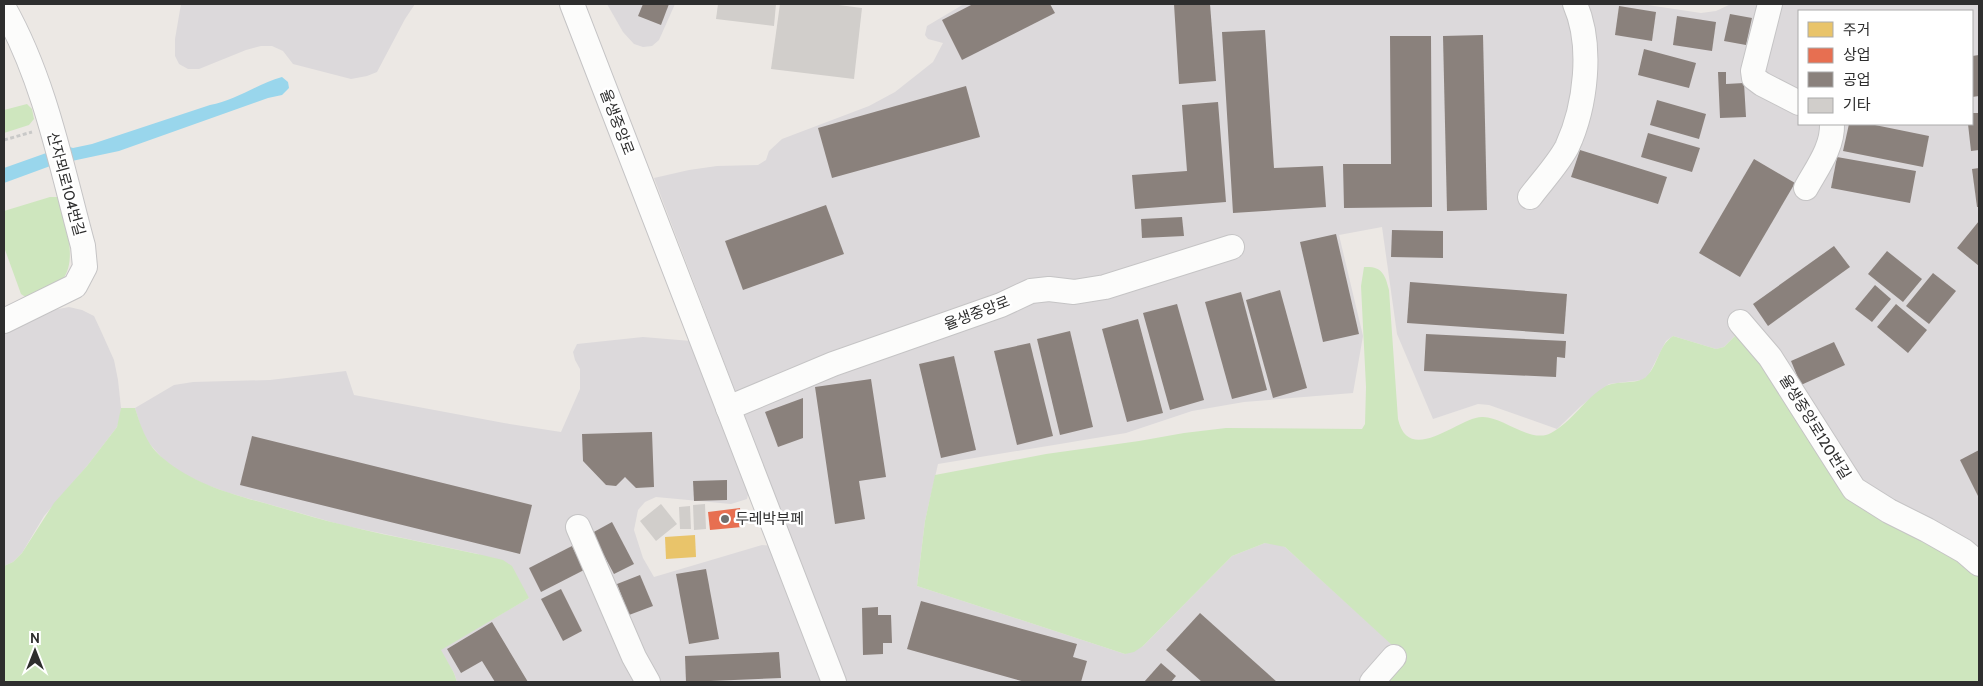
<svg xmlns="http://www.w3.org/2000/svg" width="1983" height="686" font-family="Cabin,'Noto Sans KR',sans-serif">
<rect width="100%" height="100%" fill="#ece8e4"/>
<!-- industrial -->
<g fill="#dcd9db" fill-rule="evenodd">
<path d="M 181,4 L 415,4 L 405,19 L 377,72 L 367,76 L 351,79 L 293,64 L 283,51 L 272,46 L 261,46 L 246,50 L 199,69 L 188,69 L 179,64 L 175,56 L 175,39 Z"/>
<path d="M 607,4 L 675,4 L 659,40 L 652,46 L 643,47 L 634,44 L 623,32 Z"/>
<path d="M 964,4 L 1641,4 L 1701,13 L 1716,11 L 1731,4 L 1979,4 L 1979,574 L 1875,512 L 1736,335 L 1724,347 L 1716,349 L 1673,336 L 1666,341 L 1648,376 L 1642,380 L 1609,384 L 1581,406 L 1557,429 L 1489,405 L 1478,404 L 1433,419 L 1397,334 L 1382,227 L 1339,235 L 1363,336 L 1353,393 L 1244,402 L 1192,411 L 1126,433 L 938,464 L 925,521 L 917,586 L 1125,654 L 1143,646 L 1232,556 L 1265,543 L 1276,544 L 1285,547 L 1406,657 L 1382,682 L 846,682 L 654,178 L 689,170 L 717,166 L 758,165 L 766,160 L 769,151 L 782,139 L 869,106 L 895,92 L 933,62 L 943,43 L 928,39 L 925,35 L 927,26 ZM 1799,11 L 1972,11 L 1972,124 L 1799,124 Z"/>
<path d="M 69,307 L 82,310 L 94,316 L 101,331 L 114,360 L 118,380 L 121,408 L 120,419 L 117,427 L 87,466 L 44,516 L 22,553 L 13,562 L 4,566 L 4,332 L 53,310 Z"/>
<path d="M 643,337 L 691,341 L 749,490 L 747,499 L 731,504 L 656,497 L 645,502 L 638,510 L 634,530 L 643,558 L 654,577 L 762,545 L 774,546 L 826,682 L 457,682 L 454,673 L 440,650 L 529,598 L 478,554 L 342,525 L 229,493 L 204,484 L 180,472 L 162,458 L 148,442 L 141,428 L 135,408 L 174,385 L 193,382 L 270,380 L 346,371 L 354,395 L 504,423 L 561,432 L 580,389 L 580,369 L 575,360 L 573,352 L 577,344 Z"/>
</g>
<!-- green -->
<g fill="#cee6be">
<path d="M 27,104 L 32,109 L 34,119 L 29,125 L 4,133 L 4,110 Z"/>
<path d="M 50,197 L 59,197 C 64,218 79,261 62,280 C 56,286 36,293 27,298 L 21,294 L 4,247 L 4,211 Z"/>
<path d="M 1364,267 C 1382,266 1385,274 1389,290 L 1398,419 C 1409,467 1459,417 1482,417 C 1502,416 1531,444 1551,433 C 1572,422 1585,398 1606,386 C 1618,380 1636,385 1646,377 C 1658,366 1658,346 1673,336 L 1716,349 L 1724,347 L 1736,335 L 1745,336 L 1875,512 L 1979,574 L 1979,682 L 1382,682 L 1405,657 L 1285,547 L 1265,543 L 1232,556 L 1143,646 L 1134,652 L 1125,654 L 917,586 L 925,521 L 935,475 L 1046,454 L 1139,441 L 1184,433 L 1226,428 L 1362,429 L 1365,424 L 1366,387 L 1361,286 Z"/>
<path d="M 121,408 L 135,408 C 141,427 147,446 164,459 C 196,486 239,496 278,507 C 300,513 322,520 344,525 C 396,538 450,547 503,560 L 512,566 L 529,598 L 441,650 L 454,673 L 457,682 L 4,682 L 4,566 L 13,562 L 22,553 L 54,503 L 87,466 L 117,427 Z"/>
</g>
<!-- water -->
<path fill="#99d6ec" d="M 282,77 L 288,82 L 289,88 L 282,95 L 268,98 L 119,151 L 53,165 L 4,183 L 4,168 L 66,146 L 73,148 L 92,144 L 210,105 C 235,101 257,84 282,77 Z"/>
<!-- homes -->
<path fill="#e9c46a" d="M 695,535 L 696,557 L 666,559 L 665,537 Z"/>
<!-- shops -->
<path fill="#e76f51" d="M 740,508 L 742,527 L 710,530 L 708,512 Z"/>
<!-- industry -->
<g fill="#8a817c">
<path d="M 643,4 L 669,4 L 661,25 L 638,16 Z"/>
<path d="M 973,4 L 1050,4 L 1055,13 L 962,60 L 942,20 Z"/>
<path d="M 1174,4 L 1210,4 L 1216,81 L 1179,84 Z"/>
<path d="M 1619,6 L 1656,12 L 1652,41 L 1615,35 Z"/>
<path d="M 1730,14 L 1752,18 L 1746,45 L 1724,41 Z"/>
<path d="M 1677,16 L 1716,22 L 1712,51 L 1673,45 Z"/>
<path d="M 1265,30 L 1274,168 L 1323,166 L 1326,207 L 1233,213 L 1222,32 Z"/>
<path d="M 1483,35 L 1487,210 L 1447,211 L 1443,36 Z"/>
<path d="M 1390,36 L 1431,36 L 1432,207 L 1344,208 L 1343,164 L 1391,164 Z"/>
<path d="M 1644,49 L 1696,63 L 1689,88 L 1638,75 Z"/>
<path d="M 1979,55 L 1979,96 L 1972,97 L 1972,56 Z"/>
<path d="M 1718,72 L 1726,72 L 1726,84 L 1744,83 L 1746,117 L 1720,118 Z"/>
<path d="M 966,86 L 980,137 L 832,178 L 818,128 Z"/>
<path d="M 1657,100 L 1706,114 L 1699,139 L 1650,125 Z"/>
<path d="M 1218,102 L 1226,202 L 1135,209 L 1132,175 L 1187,171 L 1182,105 Z"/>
<path d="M 1972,113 L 1979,113 L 1979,150 L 1971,151 L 1968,124 L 1972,124 Z"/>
<path d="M 1849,124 L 1870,124 L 1929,136 L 1923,167 L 1843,151 Z"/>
<path d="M 1648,133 L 1700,148 L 1692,172 L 1641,157 Z"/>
<path d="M 1580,150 L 1667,177 L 1658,204 L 1571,177 Z"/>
<path d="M 1837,157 L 1916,171 L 1910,203 L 1831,188 Z"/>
<path d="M 1754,159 L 1795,183 L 1740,277 L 1699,253 Z"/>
<path d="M 1979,168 L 1979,207 L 1977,207 L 1972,169 Z"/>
<path d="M 826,205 L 844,254 L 743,290 L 725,241 Z"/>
<path d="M 1182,217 L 1184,236 L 1142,238 L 1141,219 Z"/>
<path d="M 1979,221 L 1979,266 L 1957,248 Z"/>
<path d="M 1392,230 L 1443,231 L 1443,258 L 1391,257 Z"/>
<path d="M 1336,234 L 1359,334 L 1323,342 L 1300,242 Z"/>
<path d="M 1834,246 L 1850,267 L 1768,326 L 1753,304 Z"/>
<path d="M 1887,251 L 1922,279 L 1903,302 L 1868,274 Z"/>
<path d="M 1933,273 L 1956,291 L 1929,324 L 1906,306 Z"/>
<path d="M 1410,282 L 1567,294 L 1564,334 L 1407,323 Z"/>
<path d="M 1875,285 L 1891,299 L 1872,322 L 1855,309 Z"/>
<path d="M 1280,290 L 1307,388 L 1273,398 L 1246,300 Z"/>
<path d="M 1241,292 L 1267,390 L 1232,399 L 1205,302 Z"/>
<path d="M 1177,304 L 1204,400 L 1170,410 L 1143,313 Z"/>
<path d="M 1896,304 L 1927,330 L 1908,353 L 1877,327 Z"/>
<path d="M 1138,319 L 1163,413 L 1127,422 L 1102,329 Z"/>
<path d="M 1070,331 L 1093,427 L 1060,435 L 1037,339 Z"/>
<path d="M 1426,334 L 1566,341 L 1565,358 L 1557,357 L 1556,377 L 1424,371 Z"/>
<path d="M 1834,342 L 1845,365 L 1801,385 L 1791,361 Z"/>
<path d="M 1030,343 L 1053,436 L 1017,445 L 994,351 Z"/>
<path d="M 954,356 L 976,450 L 941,458 L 919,364 Z"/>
<path d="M 871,379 L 886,477 L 859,481 L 865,519 L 835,524 L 815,387 Z"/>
<path d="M 803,398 L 803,438 L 778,447 L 765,412 Z"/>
<path d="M 652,432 L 654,487 L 636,488 L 625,477 L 616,486 L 606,485 L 583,461 L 582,434 Z"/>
<path d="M 252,436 L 532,505 L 520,554 L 240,485 Z"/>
<path d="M 1979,450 L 1979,498 L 1960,460 Z"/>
<path d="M 727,480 L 727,500 L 694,501 L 693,481 Z"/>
<path d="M 612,522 L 634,564 L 614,574 L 592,533 Z"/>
<path d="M 572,546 L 584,570 L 541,592 L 529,568 Z"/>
<path d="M 706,569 L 719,639 L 689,644 L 676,574 Z"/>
<path d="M 640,575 L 653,606 L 629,615 L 617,584 Z"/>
<path d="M 561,589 L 582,631 L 563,641 L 541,599 Z"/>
<path d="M 921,601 L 1077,644 L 1073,657 L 1087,661 L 1081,682 L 1025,682 L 907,649 Z"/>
<path d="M 878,607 L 878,615 L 891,615 L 892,643 L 883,643 L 883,654 L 863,655 L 862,608 Z"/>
<path d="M 1200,613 L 1277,682 L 1202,682 L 1166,650 Z"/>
<path d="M 492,622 L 528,682 L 495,682 L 482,661 L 461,673 L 447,649 Z"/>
<path d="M 779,652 L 781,678 L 686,682 L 685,656 Z"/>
<path d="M 1161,663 L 1176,676 L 1171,682 L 1144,682 Z"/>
</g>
<!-- building -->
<g fill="#d1cecb">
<path d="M 718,4 L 776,4 L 774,26 L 716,19 Z"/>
<path d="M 780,4 L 831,4 L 862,8 L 854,79 L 771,69 Z"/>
<path d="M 661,504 L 677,524 L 656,541 L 640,521 Z"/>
<path d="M 705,504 L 706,529 L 694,530 L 693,505 Z"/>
<path d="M 690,506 L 691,529 L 680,529 L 679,507 Z"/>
</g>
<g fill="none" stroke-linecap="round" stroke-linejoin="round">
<defs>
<g id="minor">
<path d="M 572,4 L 834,682"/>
<path d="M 1770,4 L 1753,71 L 1754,78 L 1762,84 L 1799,103"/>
<path d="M 4,8 C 45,81 61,165 83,246 L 85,267 L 75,286 L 4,321"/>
<path d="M 1806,188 C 1817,168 1833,147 1832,124"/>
<path d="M 1530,197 C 1542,181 1558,164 1567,147 C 1586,106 1593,45 1575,4"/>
<path d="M 1740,322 L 1770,357 L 1854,489 L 1889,511 L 1927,530 L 1964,551 L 1979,564"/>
<path d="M 728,408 L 833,364 L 1001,305 L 1031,291 L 1049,289 L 1074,292 L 1105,287 L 1232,247"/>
<path d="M 578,527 L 634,657 L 648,682"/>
<path d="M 1372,682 L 1394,657"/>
</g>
</defs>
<!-- minor casing -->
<use href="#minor" stroke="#c5c4c5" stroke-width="26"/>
<!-- path -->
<path stroke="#c9c9c8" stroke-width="3" stroke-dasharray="4 2.5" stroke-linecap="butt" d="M 4,140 L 32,132"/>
<!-- minor -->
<use href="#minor" stroke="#fcfcfb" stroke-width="24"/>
</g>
<!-- markers -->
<circle fill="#706f6e" stroke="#fff" stroke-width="2" cx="725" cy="519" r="5"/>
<g text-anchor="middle" stroke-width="5" stroke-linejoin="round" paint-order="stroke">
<!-- street labels -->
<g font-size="15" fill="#2e2e2e" stroke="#fff">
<text transform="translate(617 122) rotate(69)" y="5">율생중앙로</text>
<text transform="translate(66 184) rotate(75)" y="5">산자뫼로104번길</text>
<text transform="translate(977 313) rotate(-21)" y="5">율생중앙로</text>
<text transform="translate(1815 427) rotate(58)" y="5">율생중앙로120번길</text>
</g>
<!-- poi labels -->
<g font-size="15" fill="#2e2e2e" stroke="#fff" text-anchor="start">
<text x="735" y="524">두레박부페</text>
</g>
</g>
<!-- border -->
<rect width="1983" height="686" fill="none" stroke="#2e2e2e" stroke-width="10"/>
<!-- legend -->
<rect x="1798" y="10" width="175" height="115" fill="#ffffff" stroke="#ababab"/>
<rect x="1808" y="22" width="25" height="15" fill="#e9c46a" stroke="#ababab"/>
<text x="1843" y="35" font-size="15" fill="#2e2e2e">주거</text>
<rect x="1808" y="48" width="25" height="15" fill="#e76f51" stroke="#ababab"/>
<text x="1843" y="60" font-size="15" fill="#2e2e2e">상업</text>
<rect x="1808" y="72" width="25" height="15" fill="#8a817c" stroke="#ababab"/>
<text x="1843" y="85" font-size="15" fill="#2e2e2e">공업</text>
<rect x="1808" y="98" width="25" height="15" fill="#d1cecb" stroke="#ababab"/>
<text x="1843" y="110" font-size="15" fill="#2e2e2e">기타</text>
<!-- north arrow -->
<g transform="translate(35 651)" stroke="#ffffff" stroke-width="4" paint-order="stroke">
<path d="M0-4L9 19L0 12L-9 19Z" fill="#2e2e2e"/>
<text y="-8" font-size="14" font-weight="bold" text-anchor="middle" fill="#2e2e2e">N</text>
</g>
</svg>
